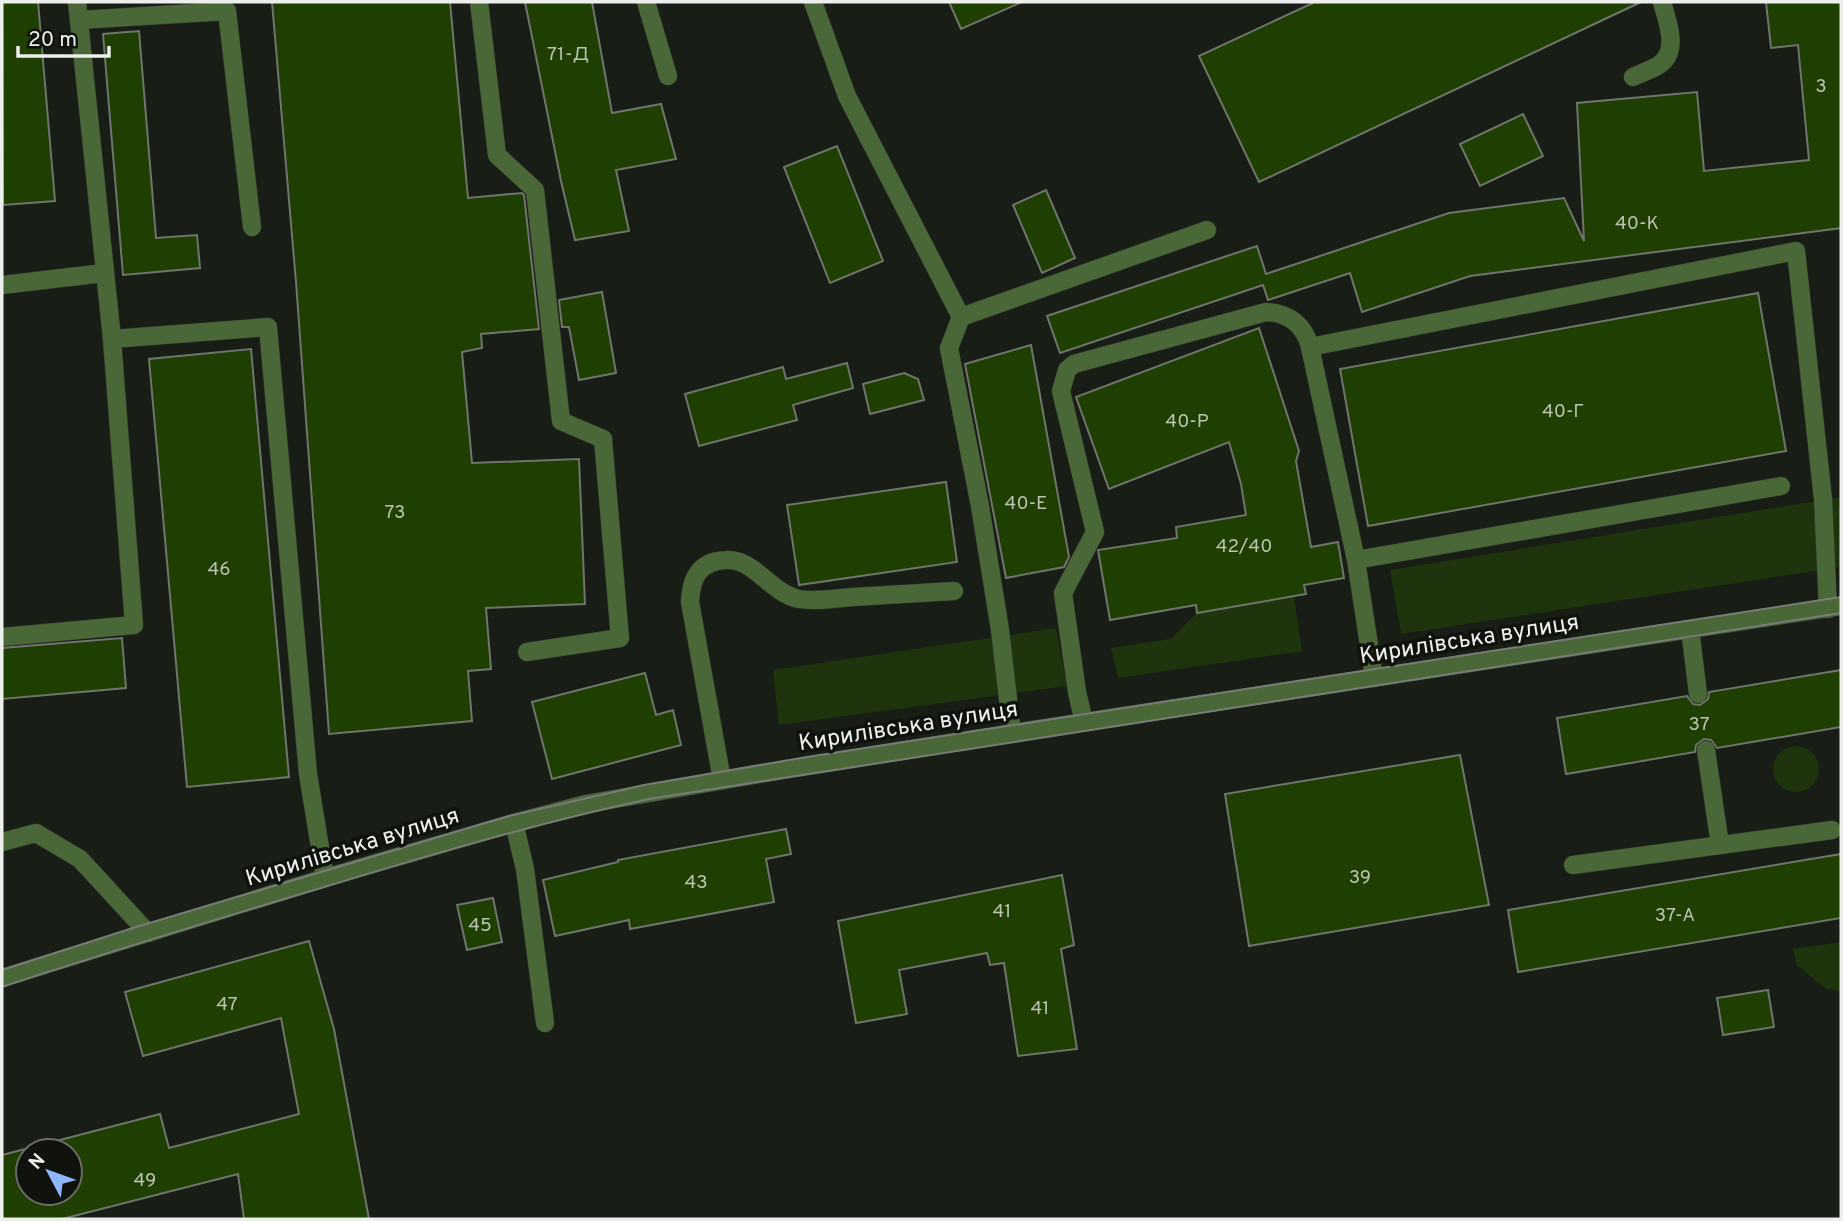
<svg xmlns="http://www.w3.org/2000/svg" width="1843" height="1221" font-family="Overpass,sans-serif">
<rect width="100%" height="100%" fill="#181d16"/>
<!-- green -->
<g fill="#1d340c">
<path d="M 1841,497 L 1841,567 L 1401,634 L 1390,570 Z"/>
<path d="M 1294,596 L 1302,651 L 1118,678 L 1111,648 L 1170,639 L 1197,613 Z"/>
<path d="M 1056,628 L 1067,686 L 779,725 L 773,670 Z"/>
<circle cx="1796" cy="769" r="23"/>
<path d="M 1841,942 L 1841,991 L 1826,989 L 1797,965 L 1793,949 Z"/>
</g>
<!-- building -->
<g fill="#1e3e02" stroke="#6f746c" stroke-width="2" fill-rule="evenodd">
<path d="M 2,2 L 38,2 L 55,201 L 3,205 Z"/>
<path d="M 272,2 L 450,2 L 468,198 L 522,193 L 524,195 L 539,329 L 481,334 L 482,348 L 462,352 L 472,463 L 579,459 L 585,604 L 486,608 L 491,669 L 468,671 L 472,721 L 329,734 L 296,282 Z"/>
<path d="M 525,2 L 592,2 L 612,113 L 661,104 L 676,159 L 616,170 L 629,231 L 575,240 L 561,181 Z"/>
<path d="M 949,2 L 1022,2 L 961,29 Z"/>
<path d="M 1315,2 L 1641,2 L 1259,182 L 1199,56 Z"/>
<path d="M 1766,2 L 1841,2 L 1841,228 L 1470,276 L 1362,312 L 1350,273 L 1268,300 L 1263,285 L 1060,353 L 1047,316 L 1257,246 L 1266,274 L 1449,213 L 1564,198 L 1584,241 L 1577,103 L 1697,92 L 1704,171 L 1809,160 L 1798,45 L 1771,48 Z"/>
<path d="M 139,31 L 156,238 L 197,235 L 200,268 L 123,275 L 103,34 Z"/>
<path d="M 1523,114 L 1543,156 L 1480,186 L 1460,144 Z"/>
<path d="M 837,146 L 883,261 L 830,283 L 784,167 Z"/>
<path d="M 1046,190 L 1075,258 L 1042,273 L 1013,205 Z"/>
<path d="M 602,292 L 616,373 L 579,380 L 569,327 L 562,327 L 559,300 Z"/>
<path d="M 1758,293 L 1786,451 L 1368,526 L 1340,369 Z"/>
<path d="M 1259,328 L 1299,451 L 1296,461 L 1311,547 L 1338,542 L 1344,578 L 1304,585 L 1306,594 L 1197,613 L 1196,605 L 1110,620 L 1098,550 L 1177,538 L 1176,527 L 1246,515 L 1241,484 L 1229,442 L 1109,489 L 1076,397 Z"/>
<path d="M 1031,345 L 1069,557 L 1064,567 L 1006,578 L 965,364 Z"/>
<path d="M 251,349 L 289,777 L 187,787 L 149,359 Z"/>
<path d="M 847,363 L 853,388 L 793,405 L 797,420 L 699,446 L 685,394 L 783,367 L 786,379 Z"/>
<path d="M 904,373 L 918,379 L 924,400 L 870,414 L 863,384 Z"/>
<path d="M 946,482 L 957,562 L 799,585 L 787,505 Z"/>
<path d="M 122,638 L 126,688 L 2,699 L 2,648 Z"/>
<path d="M 1841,670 L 1841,727 L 1717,748 L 1711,740 L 1704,739 L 1696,745 L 1695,752 L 1566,774 L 1557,718 L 1687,696 L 1693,704 L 1700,705 L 1708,699 L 1709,692 Z"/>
<path d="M 645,673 L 656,715 L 673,710 L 681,745 L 552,779 L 532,702 Z"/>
<path d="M 1460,755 L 1489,905 L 1249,946 L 1225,794 Z"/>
<path d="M 786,829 L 791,854 L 766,859 L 774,902 L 630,929 L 629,920 L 555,936 L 543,880 L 618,862 L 618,860 Z"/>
<path d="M 1841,854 L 1841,918 L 1518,972 L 1508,910 Z"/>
<path d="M 1062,875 L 1074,945 L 1061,949 L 1077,1049 L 1018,1056 L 1004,963 L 990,965 L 987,953 L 899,970 L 907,1014 L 856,1023 L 838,921 Z"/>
<path d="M 493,898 L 502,942 L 467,950 L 457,905 Z"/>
<path d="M 309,941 L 334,1029 L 369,1219 L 244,1219 L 238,1174 L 62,1219 L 2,1219 L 2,1155 L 160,1114 L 169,1148 L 299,1114 L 281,1018 L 143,1056 L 125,992 ZM 28,1151 L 70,1151 L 70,1193 L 28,1193 Z"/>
<path d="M 1768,990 L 1774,1027 L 1723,1035 L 1717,998 Z"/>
</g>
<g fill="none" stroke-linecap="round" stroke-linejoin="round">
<defs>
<g id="service">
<path d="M 479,2 L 497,155 L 535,190 L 561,421 L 603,439 L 620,638 L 527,652"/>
<path d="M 646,2 L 668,76"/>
<path d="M 813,2 L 847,96 L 961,317 L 949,348 L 980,506 L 1000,630 L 1012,733"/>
<path d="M 79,20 L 227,11 L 252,227"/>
<path d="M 1633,77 C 1641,73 1651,70 1659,65 C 1680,51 1667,21 1662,2"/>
<path d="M 2,285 L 104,273"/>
<path d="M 961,317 L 1207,230"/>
<path d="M 112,339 L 268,327 L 308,774 L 325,878"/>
<path d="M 1356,560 L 1781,486"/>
<path d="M 1690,629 L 1698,694"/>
<path d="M 2,637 L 134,625 L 112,339 L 77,2"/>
<path d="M 1374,678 L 1356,560 L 1310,347 L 1796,251 L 1823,499 L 1828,609"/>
<path d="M 1084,722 L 1077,692 L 1063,593 L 1095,532 L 1061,391 L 1067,370 L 1074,364 L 1266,312 C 1288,313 1304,324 1310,347"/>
<path d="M 1706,750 L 1720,845"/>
<path d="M 722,780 L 690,602 C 691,578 699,561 726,560 C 754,558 770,593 799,599 C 816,602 835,598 853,597 C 886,595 920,593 954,591"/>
<path d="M 514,823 L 525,869 L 545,1023"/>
<path d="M 2,842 L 36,833 L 80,859 L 148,933"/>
<path d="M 1573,865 L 1832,830"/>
</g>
<path id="tertiary" d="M 2,978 L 325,878 L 514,823 L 586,804 L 799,767 L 1033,730 L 1841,606"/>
</defs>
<!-- service casing -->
<use href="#service" stroke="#363a34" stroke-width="19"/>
<!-- tertiary casing -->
<use href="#tertiary" stroke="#363a34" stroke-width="19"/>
<!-- service -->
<use href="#service" stroke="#4a6738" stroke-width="18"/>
<!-- tertiary -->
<use href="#tertiary" stroke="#4a6738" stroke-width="18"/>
<!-- tram -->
<g stroke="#787c76" stroke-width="2">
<path d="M 2,970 L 136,927 L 509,816 L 644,785 L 807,757 L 1841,597"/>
<path d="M 2,987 C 108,952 214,920 321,888 C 429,855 538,823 649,799 L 1841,613"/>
</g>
</g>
<g text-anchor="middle" stroke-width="7" stroke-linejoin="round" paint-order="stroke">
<!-- number labels -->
<g font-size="19" fill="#b8c3b1">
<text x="568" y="60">71-Д</text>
<text x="1821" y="92">3</text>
<text x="1637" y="229">40-К</text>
<text x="1563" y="417">40-Г</text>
<text x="1187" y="427">40-Р</text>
<text x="1026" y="509">40-Е</text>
<text x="395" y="518">73</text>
<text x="1244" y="552">42/40</text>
<text x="219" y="575">46</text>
<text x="1699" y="730">37</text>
<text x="1360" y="883">39</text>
<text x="696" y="888">43</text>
<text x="1002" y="917">41</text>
<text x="1675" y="921">37-А</text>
<text x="480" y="931">45</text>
<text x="227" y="1010">47</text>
<text x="1040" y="1014">41</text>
<text x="145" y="1186">49</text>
</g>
<!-- street labels -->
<g font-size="23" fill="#ecefeb" stroke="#10130d">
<text transform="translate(1469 638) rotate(-9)" y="8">Кирилівська вулиця</text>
<text transform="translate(908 725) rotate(-9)" y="8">Кирилівська вулиця</text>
<text transform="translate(352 846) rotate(-17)" y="8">Кирилівська вулиця</text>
</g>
</g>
<!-- border -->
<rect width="1843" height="1221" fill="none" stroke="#ecefeb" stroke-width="7"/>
<!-- north arrow -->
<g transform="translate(49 1172) rotate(311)"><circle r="33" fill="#10130d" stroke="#686b66" stroke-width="2"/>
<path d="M0-5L12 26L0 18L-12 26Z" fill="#8eb8fd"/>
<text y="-10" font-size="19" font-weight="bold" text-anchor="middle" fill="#ecefeb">N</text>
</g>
<!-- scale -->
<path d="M18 46v10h91v-10" fill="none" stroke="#ecefeb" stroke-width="3.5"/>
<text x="28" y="46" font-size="21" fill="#ecefeb" stroke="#10130d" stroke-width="5" paint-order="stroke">20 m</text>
</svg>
